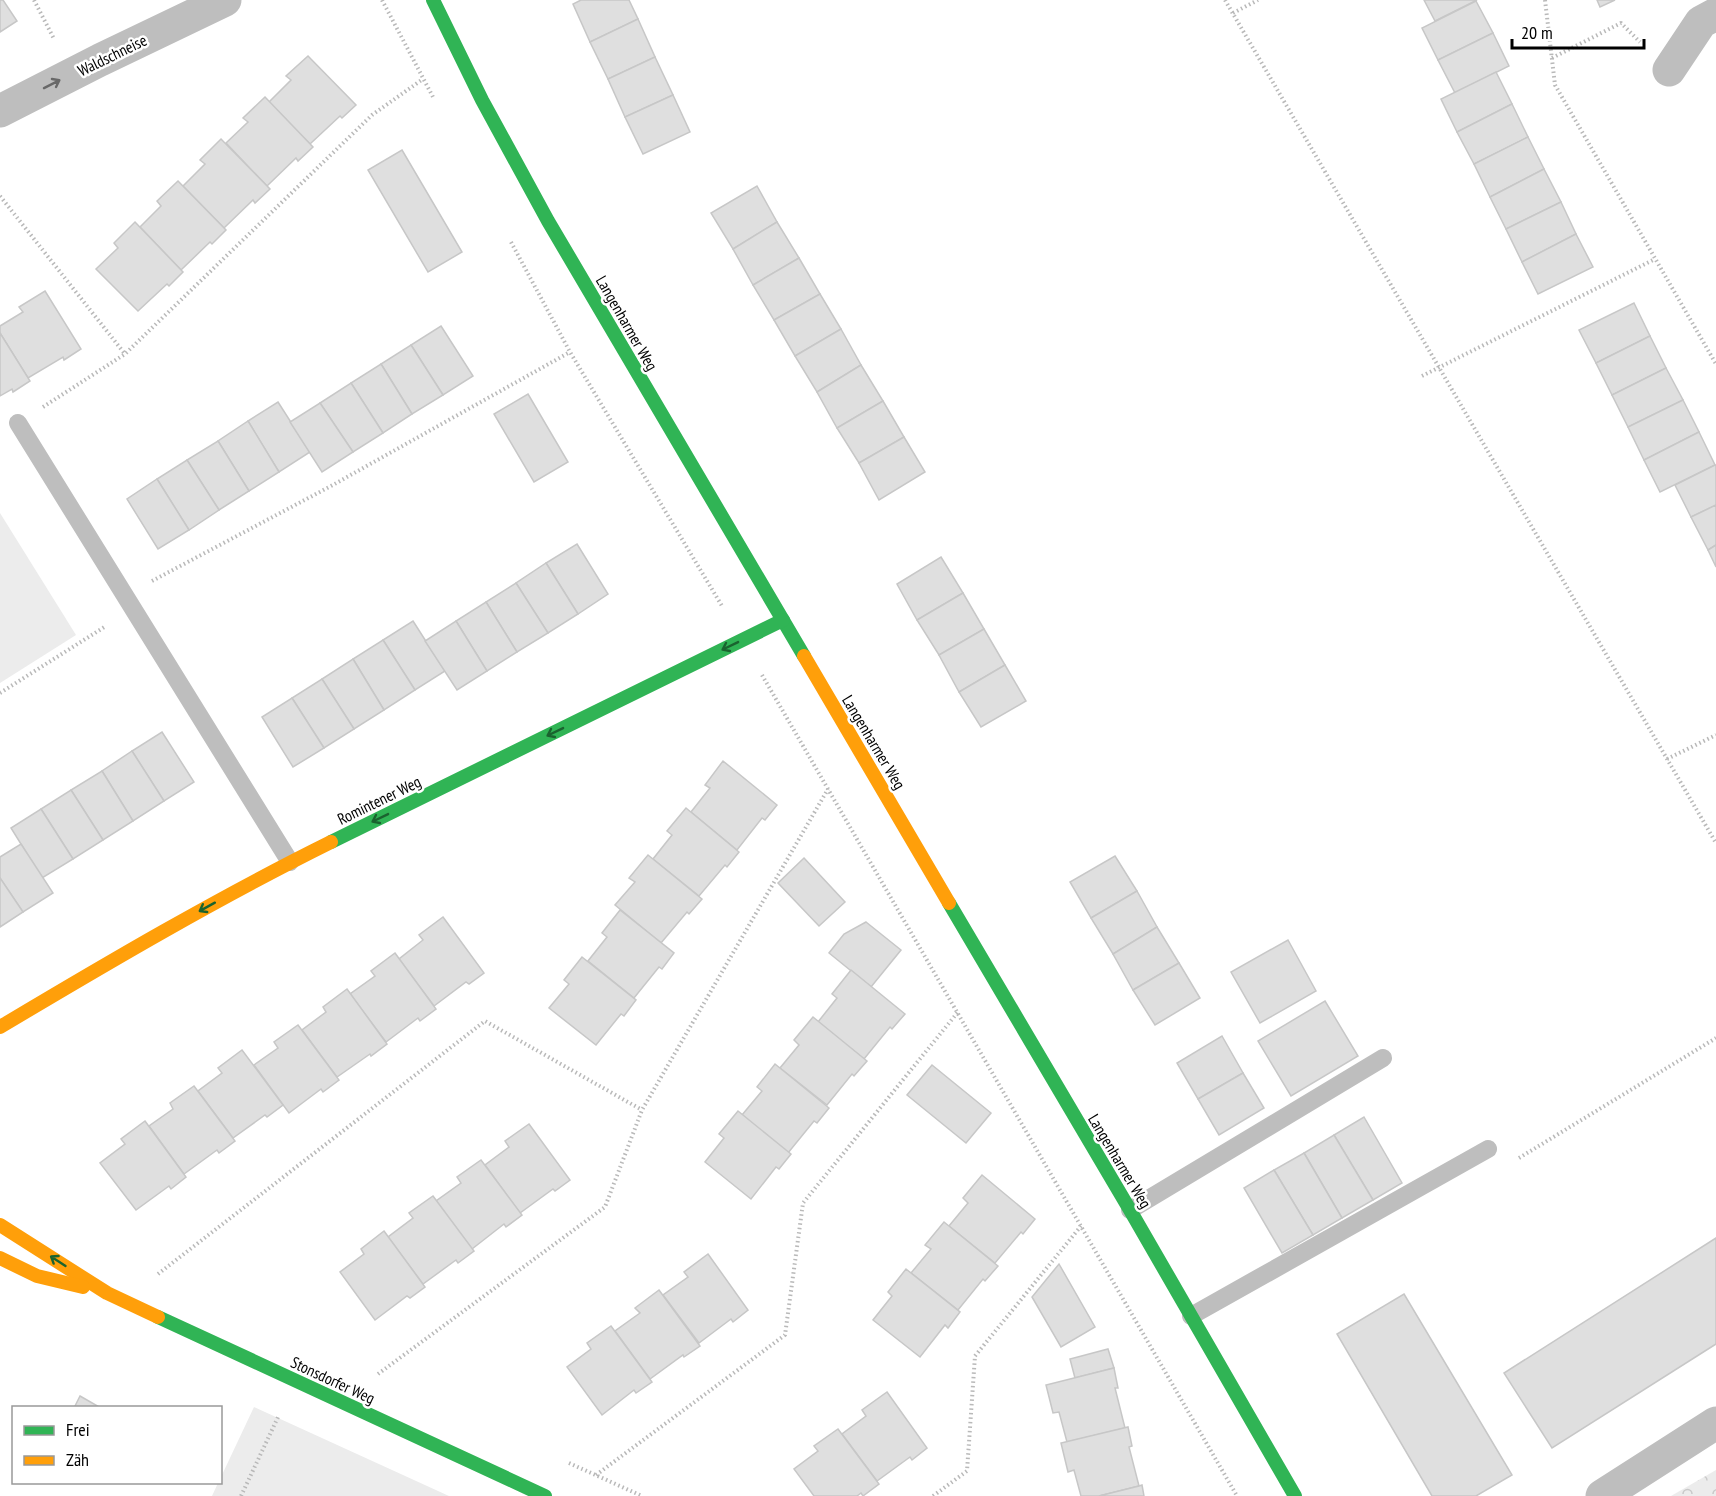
<svg xmlns="http://www.w3.org/2000/svg" width="1716" height="1496" font-family="'PT Sans Narrow',sans-serif">
<defs>
<pattern id="forest-crowns" width="20" height="18" patternUnits="userSpaceOnUse" patternTransform="scale(1.5)"><rect width="20" height="18" fill="#ececec"/><path d="M2 6a3 3 0 1 1 6 0M12 15a3 3 0 1 1 6 0" fill="none" stroke="#c9c9c9"/></pattern>
</defs>
<rect width="100%" height="100%" fill="#fff"/>
<!-- forest -->
<path fill="url(#forest-crowns)" d="M 1716,1470 L 1716,1496 L 1671,1496 Z"/>
<!-- park -->
<g fill="#ececec">
<path d="M 0,513 L 76,635 L 0,683 Z"/>
<path d="M 254,1407 L 449,1496 L 212,1496 L 218,1483 L 220,1482 L 221,1477 Z"/>
</g>
<!-- building -->
<g fill="#dfdfdf" stroke="#c7c7c7" stroke-width="1.5">
<path d="M 0,0 L 3,0 L 17,21 L 0,32 Z"/>
<path d="M 581,0 L 629,0 L 638,19 L 590,42 L 573,4 Z"/>
<path d="M 1424,0 L 1477,0 L 1435,21 Z"/>
<path d="M 1597,0 L 1615,0 L 1600,7 Z"/>
<path d="M 1476,1 L 1493,33 L 1438,60 L 1422,28 Z"/>
<path d="M 638,19 L 655,57 L 608,79 L 590,42 Z"/>
<path d="M 1493,33 L 1509,66 L 1455,93 L 1438,60 Z"/>
<path d="M 308,56 L 356,105 L 342,118 L 340,116 L 310,144 L 269,102 L 291,80 L 286,76 Z"/>
<path d="M 655,57 L 673,95 L 625,117 L 608,79 Z"/>
<path d="M 1496,72 L 1512,104 L 1457,132 L 1441,99 Z"/>
<path d="M 673,95 L 690,132 L 643,154 L 625,117 Z"/>
<path d="M 265,97 L 313,147 L 298,161 L 296,158 L 267,186 L 226,143 L 248,122 L 243,118 Z"/>
<path d="M 1512,104 L 1528,137 L 1474,164 L 1457,132 Z"/>
<path d="M 1528,137 L 1544,169 L 1490,197 L 1474,164 Z"/>
<path d="M 221,139 L 270,189 L 255,203 L 253,200 L 224,228 L 183,186 L 205,164 L 200,160 Z"/>
<path d="M 402,150 L 462,252 L 428,272 L 368,170 Z"/>
<path d="M 1544,169 L 1561,202 L 1506,229 L 1490,197 Z"/>
<path d="M 178,181 L 226,230 L 212,244 L 210,242 L 181,270 L 140,227 L 161,206 L 157,201 Z"/>
<path d="M 757,186 L 777,222 L 733,249 L 711,213 Z"/>
<path d="M 1561,202 L 1576,234 L 1522,262 L 1506,229 Z"/>
<path d="M 135,222 L 183,272 L 169,286 L 167,284 L 138,311 L 96,269 L 118,248 L 114,243 Z"/>
<path d="M 777,222 L 799,258 L 753,285 L 733,249 Z"/>
<path d="M 1576,234 L 1593,267 L 1538,294 L 1522,262 Z"/>
<path d="M 799,258 L 820,294 L 774,320 L 753,285 Z"/>
<path d="M 45,291 L 81,349 L 64,360 L 63,357 L 28,378 L 0,333 L 0,326 L 23,312 L 19,307 Z"/>
<path d="M 820,294 L 841,329 L 795,356 L 774,320 Z"/>
<path d="M 1634,303 L 1650,336 L 1596,363 L 1579,330 Z"/>
<path d="M 441,326 L 473,376 L 443,395 L 411,345 Z"/>
<path d="M 841,329 L 861,365 L 817,392 L 795,356 Z"/>
<path d="M 0,333 L 30,381 L 13,392 L 12,389 L 0,396 Z"/>
<path d="M 1650,336 L 1666,368 L 1612,395 L 1596,363 Z"/>
<path d="M 411,345 L 443,395 L 412,414 L 381,364 Z"/>
<path d="M 381,364 L 412,414 L 383,433 L 351,383 Z"/>
<path d="M 861,365 L 883,401 L 837,428 L 817,392 Z"/>
<path d="M 1666,368 L 1683,400 L 1628,427 L 1612,395 Z"/>
<path d="M 351,383 L 383,433 L 353,452 L 320,403 Z"/>
<path d="M 528,394 L 568,462 L 534,482 L 494,414 Z"/>
<path d="M 1683,400 L 1699,432 L 1644,460 L 1628,427 Z"/>
<path d="M 883,401 L 904,437 L 859,463 L 837,428 Z"/>
<path d="M 278,402 L 310,452 L 279,472 L 248,421 Z"/>
<path d="M 320,403 L 353,452 L 322,472 L 290,422 Z"/>
<path d="M 248,421 L 279,472 L 249,491 L 218,441 Z"/>
<path d="M 1699,432 L 1715,465 L 1660,492 L 1644,460 Z"/>
<path d="M 904,437 L 925,472 L 879,500 L 859,463 Z"/>
<path d="M 218,441 L 249,491 L 219,510 L 187,460 Z"/>
<path d="M 187,460 L 219,510 L 189,530 L 157,479 Z"/>
<path d="M 1715,465 L 1716,465 L 1716,505 L 1691,517 L 1675,485 Z"/>
<path d="M 157,479 L 189,530 L 158,549 L 127,499 Z"/>
<path d="M 1716,505 L 1716,545 L 1708,550 L 1691,517 Z"/>
<path d="M 577,544 L 608,594 L 578,614 L 546,563 Z"/>
<path d="M 1716,545 L 1716,567 L 1708,550 Z"/>
<path d="M 941,557 L 963,593 L 917,620 L 897,584 Z"/>
<path d="M 546,563 L 578,614 L 548,633 L 516,583 Z"/>
<path d="M 516,583 L 548,633 L 517,652 L 486,602 Z"/>
<path d="M 963,593 L 984,629 L 939,655 L 917,620 Z"/>
<path d="M 486,602 L 517,652 L 487,671 L 456,621 Z"/>
<path d="M 413,621 L 445,671 L 415,690 L 383,640 Z"/>
<path d="M 456,621 L 487,671 L 457,690 L 425,641 Z"/>
<path d="M 984,629 L 1005,665 L 959,692 L 939,655 Z"/>
<path d="M 383,640 L 415,690 L 384,710 L 353,659 Z"/>
<path d="M 353,659 L 384,710 L 354,729 L 322,679 Z"/>
<path d="M 1005,665 L 1026,701 L 981,727 L 959,692 Z"/>
<path d="M 322,679 L 354,729 L 324,748 L 292,698 Z"/>
<path d="M 292,698 L 324,748 L 293,767 L 262,717 Z"/>
<path d="M 162,732 L 194,782 L 164,801 L 132,751 Z"/>
<path d="M 132,751 L 164,801 L 133,821 L 102,771 Z"/>
<path d="M 723,761 L 777,805 L 765,820 L 762,818 L 737,850 L 691,812 L 710,788 L 705,785 Z"/>
<path d="M 102,771 L 133,821 L 103,840 L 71,790 Z"/>
<path d="M 71,790 L 103,840 L 73,859 L 41,809 Z"/>
<path d="M 686,808 L 739,852 L 727,867 L 725,865 L 699,896 L 653,859 L 672,835 L 667,831 Z"/>
<path d="M 41,809 L 73,859 L 42,878 L 11,828 Z"/>
<path d="M 21,844 L 53,893 L 23,912 L 0,878 L 0,857 Z"/>
<path d="M 648,855 L 702,899 L 689,914 L 687,912 L 661,943 L 615,905 L 635,882 L 629,878 Z"/>
<path d="M 1115,856 L 1137,891 L 1091,918 L 1070,882 Z"/>
<path d="M 804,858 L 845,902 L 819,926 L 778,883 Z"/>
<path d="M 0,878 L 23,912 L 0,927 Z"/>
<path d="M 1137,891 L 1157,927 L 1113,954 L 1091,918 Z"/>
<path d="M 620,910 L 674,953 L 662,969 L 659,967 L 634,998 L 588,961 L 607,937 L 602,933 Z"/>
<path d="M 443,917 L 484,973 L 469,984 L 466,982 L 434,1006 L 399,959 L 423,940 L 419,935 Z"/>
<path d="M 866,922 L 901,950 L 871,987 L 829,953 L 844,934 Z"/>
<path d="M 1157,927 L 1179,963 L 1133,990 L 1113,954 Z"/>
<path d="M 1288,940 L 1316,991 L 1260,1023 L 1231,972 Z"/>
<path d="M 395,953 L 436,1009 L 420,1021 L 418,1018 L 386,1042 L 350,994 L 375,976 L 371,971 Z"/>
<path d="M 582,957 L 636,1000 L 624,1016 L 621,1014 L 596,1045 L 549,1008 L 569,984 L 564,980 Z"/>
<path d="M 1179,963 L 1200,998 L 1155,1025 L 1133,990 Z"/>
<path d="M 851,970 L 905,1014 L 892,1029 L 890,1027 L 864,1059 L 818,1022 L 837,998 L 832,994 Z"/>
<path d="M 347,989 L 387,1044 L 371,1056 L 370,1054 L 337,1077 L 302,1030 L 326,1012 L 323,1007 Z"/>
<path d="M 1325,1001 L 1358,1056 L 1291,1096 L 1258,1041 Z"/>
<path d="M 813,1017 L 867,1061 L 854,1076 L 852,1074 L 827,1105 L 780,1068 L 799,1045 L 794,1040 Z"/>
<path d="M 298,1025 L 339,1080 L 323,1092 L 321,1089 L 289,1113 L 254,1065 L 278,1048 L 274,1042 Z"/>
<path d="M 1222,1036 L 1243,1073 L 1198,1099 L 1177,1063 Z"/>
<path d="M 242,1050 L 283,1105 L 267,1117 L 265,1115 L 233,1138 L 198,1091 L 222,1073 L 218,1068 Z"/>
<path d="M 775,1064 L 829,1108 L 817,1123 L 814,1121 L 788,1153 L 742,1115 L 762,1091 L 757,1087 Z"/>
<path d="M 932,1065 L 991,1113 L 966,1143 L 907,1095 Z"/>
<path d="M 1243,1073 L 1264,1108 L 1219,1135 L 1198,1099 Z"/>
<path d="M 194,1086 L 235,1141 L 219,1153 L 217,1150 L 184,1174 L 149,1126 L 173,1109 L 170,1103 Z"/>
<path d="M 738,1111 L 791,1154 L 779,1169 L 776,1167 L 751,1199 L 705,1162 L 724,1138 L 719,1134 Z"/>
<path d="M 1364,1117 L 1402,1183 L 1373,1200 L 1334,1135 Z"/>
<path d="M 145,1121 L 186,1177 L 171,1189 L 169,1186 L 136,1210 L 100,1163 L 125,1144 L 121,1139 Z"/>
<path d="M 529,1124 L 570,1180 L 555,1191 L 553,1189 L 520,1213 L 485,1165 L 509,1147 L 505,1141 Z"/>
<path d="M 1334,1135 L 1373,1200 L 1342,1218 L 1304,1153 Z"/>
<path d="M 1304,1153 L 1342,1218 L 1313,1235 L 1274,1170 Z"/>
<path d="M 481,1160 L 522,1215 L 506,1227 L 504,1224 L 472,1249 L 436,1201 L 461,1183 L 457,1177 Z"/>
<path d="M 1274,1170 L 1313,1235 L 1282,1253 L 1244,1188 Z"/>
<path d="M 982,1175 L 1035,1219 L 1023,1234 L 1021,1232 L 995,1263 L 949,1226 L 968,1203 L 963,1198 Z"/>
<path d="M 433,1196 L 474,1251 L 458,1263 L 456,1260 L 423,1284 L 388,1237 L 413,1218 L 409,1213 Z"/>
<path d="M 944,1222 L 998,1266 L 985,1281 L 983,1279 L 958,1310 L 911,1273 L 931,1249 L 925,1245 Z"/>
<path d="M 384,1231 L 425,1287 L 410,1298 L 407,1296 L 375,1320 L 340,1272 L 364,1254 L 361,1249 Z"/>
<path d="M 1716,1238 L 1716,1344 L 1552,1448 L 1504,1373 Z"/>
<path d="M 708,1254 L 748,1310 L 733,1322 L 731,1319 L 699,1343 L 663,1295 L 688,1277 L 684,1272 Z"/>
<path d="M 1059,1264 L 1095,1327 L 1061,1347 L 1032,1297 Z"/>
<path d="M 906,1269 L 960,1312 L 948,1328 L 945,1325 L 920,1357 L 873,1320 L 892,1296 L 888,1292 Z"/>
<path d="M 659,1290 L 700,1346 L 684,1357 L 683,1355 L 650,1379 L 615,1331 L 640,1313 L 635,1308 Z"/>
<path d="M 1404,1294 L 1512,1475 L 1476,1496 L 1432,1496 L 1337,1334 Z"/>
<path d="M 611,1326 L 652,1382 L 636,1393 L 634,1390 L 602,1415 L 567,1367 L 591,1349 L 587,1343 Z"/>
<path d="M 1108,1349 L 1114,1368 L 1075,1378 L 1070,1359 Z"/>
<path d="M 1114,1368 L 1118,1388 L 1115,1388 L 1125,1428 L 1067,1442 L 1059,1412 L 1053,1413 L 1046,1385 Z"/>
<path d="M 887,1392 L 927,1448 L 912,1460 L 910,1457 L 877,1481 L 842,1434 L 866,1416 L 862,1410 Z"/>
<path d="M 80,1396 L 101,1408 L 74,1408 Z"/>
<path d="M 1128,1427 L 1132,1446 L 1129,1447 L 1139,1486 L 1099,1496 L 1081,1496 L 1074,1470 L 1068,1472 L 1061,1443 Z"/>
<path d="M 838,1429 L 879,1484 L 863,1496 L 861,1493 L 857,1496 L 814,1496 L 794,1469 L 818,1451 L 814,1446 Z"/>
<path d="M 1142,1485 L 1144,1496 L 1099,1496 L 1139,1486 Z"/>
</g>
<g fill="none" stroke-linecap="round" stroke-linejoin="round">
<!-- path -->
<g stroke="#b9b9b9" stroke-width="4" stroke-dasharray="1.5 3" stroke-linecap="butt">
<path d="M 34,0 L 54,39"/>
<path d="M 382,0 L 433,97"/>
<path d="M 1225,0 L 1716,843"/>
<path d="M 1545,0 L 1555,85 L 1716,364"/>
<path d="M 1233,13 L 1258,0"/>
<path d="M 1552,58 L 1621,23 L 1640,42"/>
<path d="M 0,196 L 125,354"/>
<path d="M 511,242 L 570,352 L 722,606"/>
<path d="M 1422,376 L 1655,259"/>
<path d="M 43,407 L 125,354 L 372,115 L 423,79"/>
<path d="M 152,581 L 331,486 L 570,352"/>
<path d="M 762,675 L 1237,1496"/>
<path d="M 0,693 L 106,626"/>
<path d="M 1667,759 L 1716,735"/>
<path d="M 1519,1158 L 1716,1038"/>
<path d="M 158,1274 L 485,1021 L 642,1110"/>
<path d="M 378,1374 L 605,1207 L 642,1110 L 828,789"/>
<path d="M 569,1463 L 642,1496"/>
<path d="M 596,1475 L 785,1335 L 803,1203 L 958,1012"/>
<path d="M 241,1496 L 279,1415"/>
<path d="M 933,1496 L 967,1471 L 975,1356 L 1081,1226"/>
</g>
<!-- lane -->
<g stroke="#bebebe" stroke-width="18">
<path d="M 18,423 L 290,862"/>
<path d="M 1130,1210 L 1383,1058"/>
<path d="M 1191,1316 L 1488,1149"/>
</g>
<!-- street -->
<g stroke="#bebebe" stroke-width="33">
<path d="M 1669,70 L 1701,22 L 1716,14"/>
<path d="M 0,111 L 100,60 L 225,0"/>
<path d="M 1602,1496 L 1716,1423"/>
</g>
<!-- fast -->
<g stroke="#30b455" stroke-width="14">
<path d="M 433,0 L 482,100 L 548,221 L 804,656"/>
<path d="M 331,842 L 783,620"/>
<path d="M 949,903 L 1130,1210 L 1295,1496"/>
<path d="M 158,1317 L 545,1496"/>
</g>
<!-- slow -->
<g stroke="#ff9f0a" stroke-width="14">
<path d="M 804,656 L 949,903"/>
<path d="M 0,1027 C 109,962 218,898 331,842"/>
<path d="M 0,1225 L 107,1293 L 158,1317"/>
<path d="M 0,1258 L 37,1276 L 83,1287"/>
</g>
</g>
<!-- one-way arrows -->
<defs><path id="oneway-shaft" d="M-6 0H5M1.5-3L5.5 0L1.5 3" fill="none" stroke-width="1.6" stroke-linecap="round" stroke-linejoin="round" transform="scale(1.5)"/></defs>
<use stroke="#686868" href="#oneway-shaft" transform="translate(52 84) rotate(-27)"/>
<g stroke="#1a632f">
<use href="#oneway-shaft" transform="translate(730 646) rotate(154)"/>
<use href="#oneway-shaft" transform="translate(555 732) rotate(154)"/>
<use href="#oneway-shaft" transform="translate(380 818) rotate(154)"/>
<use href="#oneway-shaft" transform="translate(207 907) rotate(151)"/>
<use href="#oneway-shaft" transform="translate(58 1261) rotate(-147)"/>
</g>
<g text-anchor="middle" stroke-width="5" stroke-linejoin="round" paint-order="stroke">
<!-- street labels -->
<g font-size="16" fill="#000" stroke="#fff">
<text transform="translate(112 55) rotate(-26)" y="6">Waldschneise</text>
<text transform="translate(627 323) rotate(60)" y="6">Langenharmer Weg</text>
<text transform="translate(874 742) rotate(59)" y="6">Langenharmer Weg</text>
<text transform="translate(379 800) rotate(-26)" y="6">Romintener Weg</text>
<text transform="translate(1120 1161) rotate(59)" y="6">Langenharmer Weg</text>
<text transform="translate(333 1380) rotate(25)" y="6">Stonsdorfer Weg</text>
</g>
</g>
<!-- legend -->
<rect x="12" y="1406" width="210" height="78" fill="#ffffff" stroke="#999999" stroke-width="1.5"/>
<rect x="24" y="1426" width="30" height="9" fill="#30b455" stroke="#999999" stroke-width="1.5"/>
<text x="66" y="1436" font-size="18" fill="#000000">Frei</text>
<rect x="24" y="1456" width="30" height="9" fill="#ff9f0a" stroke="#999999" stroke-width="1.5"/>
<text x="66" y="1466" font-size="18" fill="#000000">Zäh</text>
<!-- scale -->
<path d="M1512 39v9h132v-9" fill="none" stroke="#000000" stroke-width="3"/>
<text x="1521" y="39" font-size="18" fill="#000000" stroke="#ffffff" stroke-width="4.5" paint-order="stroke">20 m</text>
</svg>
